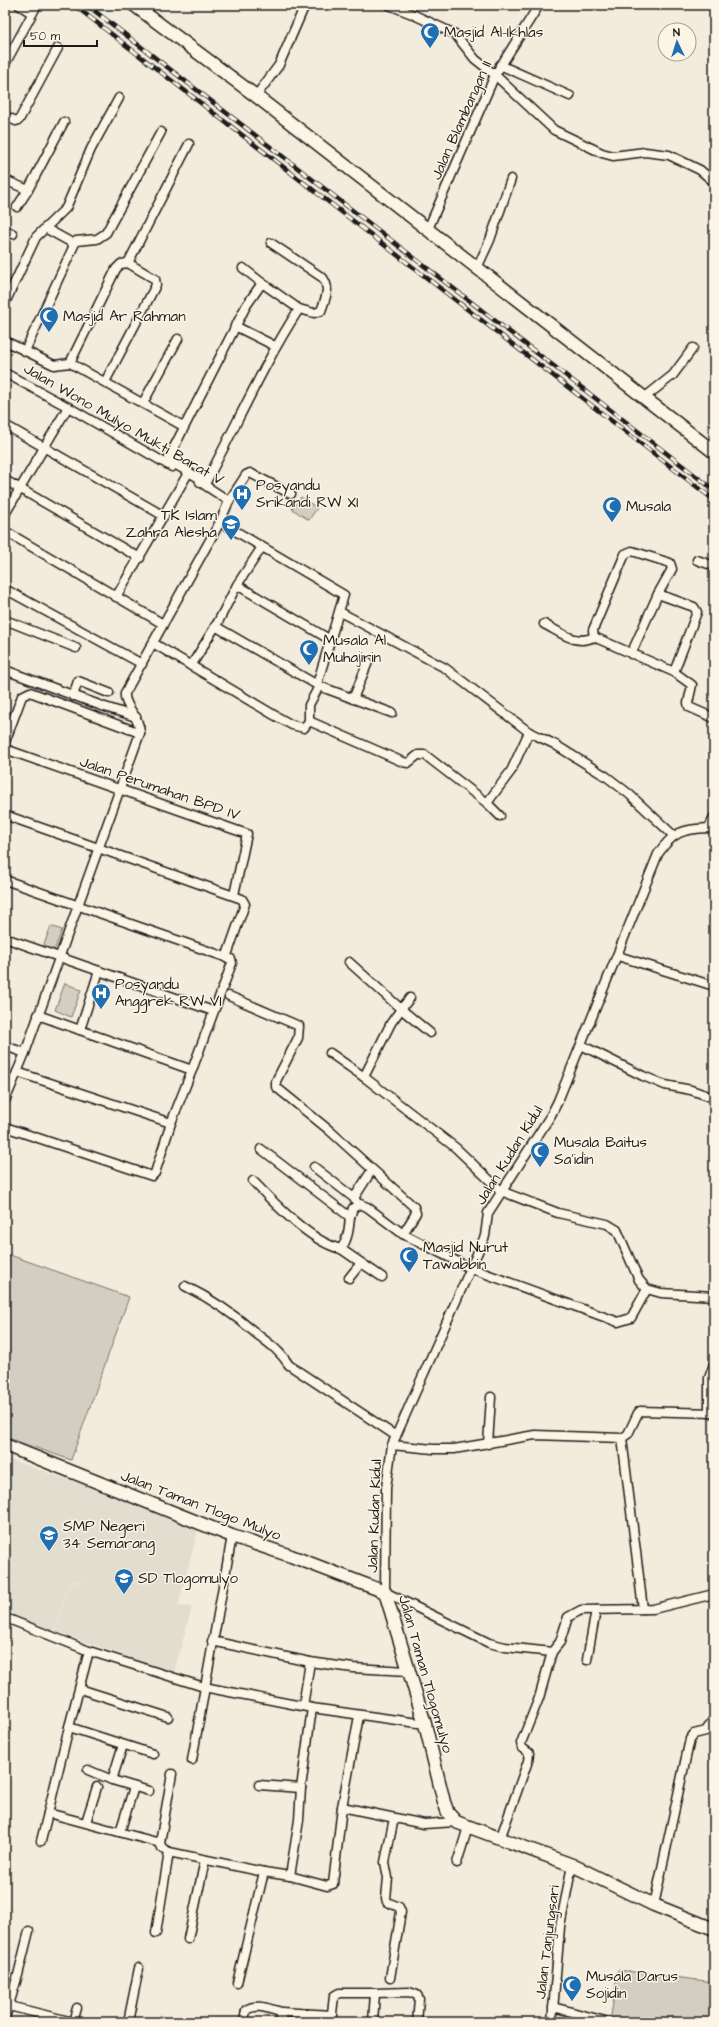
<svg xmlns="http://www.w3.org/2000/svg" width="719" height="2027" font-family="'Architects Daughter',sans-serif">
<rect width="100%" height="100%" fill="#f3ecdd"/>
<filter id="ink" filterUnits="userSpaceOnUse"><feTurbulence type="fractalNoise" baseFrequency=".025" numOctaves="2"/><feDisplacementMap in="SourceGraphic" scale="8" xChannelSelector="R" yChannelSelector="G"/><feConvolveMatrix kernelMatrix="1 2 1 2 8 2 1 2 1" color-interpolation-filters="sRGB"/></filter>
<g filter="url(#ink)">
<!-- built -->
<path fill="#e3ddcf" d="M 5,1458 L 114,1495 L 198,1530 L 178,1606 L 192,1607 L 174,1673 L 55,1631 L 71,1580 L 83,1584 L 90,1563 L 83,1583 L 71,1579 L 54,1631 L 5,1614 Z"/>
<!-- green -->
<g fill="#d3cec1" stroke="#78756e">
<path d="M 301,497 L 317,508 L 309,520 L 292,509 Z"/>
<path d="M 51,926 L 62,930 L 54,951 L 43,947 Z"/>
<path d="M 65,983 L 81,990 L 71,1017 L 55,1010 Z"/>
<path d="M 10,1255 L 129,1297 L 71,1460 L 5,1437 L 5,1269 Z"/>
<path d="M 618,1970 L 714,1982 L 714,2022 L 610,2022 Z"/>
</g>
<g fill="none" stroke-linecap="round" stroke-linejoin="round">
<defs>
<g id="street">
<path d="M 19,5 L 32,13"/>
<path d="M 389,5 L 412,14 L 455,34 L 475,59 L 495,75 L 554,130 L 602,153 L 613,156 L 645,152 L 669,155 L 700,170 L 714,182"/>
<path d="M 5,64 L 37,5"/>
<path d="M 500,65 L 570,96"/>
<path d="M 256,96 L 279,65 L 305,5"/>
<path d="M 5,116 L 16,121 L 19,120 L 58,48"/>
<path d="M 5,180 L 28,190 L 64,122"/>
<path d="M 17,207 L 28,190"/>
<path d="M 45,228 L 74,244"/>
<path d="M 428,229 L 495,75 L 539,5"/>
<path d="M 5,230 L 13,234"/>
<path d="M 271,243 L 323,278 C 331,289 325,299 321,311 L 314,313 L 299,309"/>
<path d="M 243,268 L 262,283"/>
<path d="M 477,268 L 490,240 L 511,179"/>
<path d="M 5,303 L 36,237 L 66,208 L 91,149 L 119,98"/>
<path d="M 235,326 L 275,346"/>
<path d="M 5,341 L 54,365 L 70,363 L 183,426"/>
<path d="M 25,351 L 76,241 L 97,239 L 106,233 L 161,132"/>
<path d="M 70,363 L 116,269 L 121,264 L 128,263"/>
<path d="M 5,373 L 68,407 L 172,467"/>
<path d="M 105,382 L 156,285 L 155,279 L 128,263 L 189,144"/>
<path d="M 644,398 L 673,375 L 693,348"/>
<path d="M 143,403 L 178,339"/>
<path d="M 5,425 L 164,516"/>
<path d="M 5,480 L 140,558"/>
<path d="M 200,482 L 229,501"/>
<path d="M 205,484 L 206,482 C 237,424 264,363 299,309 L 262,283 L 246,306 L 169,457 L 171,462 L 206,482"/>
<path d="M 5,514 L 68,407"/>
<path d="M 220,522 L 344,595 L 317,684"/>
<path d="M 5,531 L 163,624"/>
<path d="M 697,560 L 714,566"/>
<path d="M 237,585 L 329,639"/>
<path d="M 5,589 L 142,664"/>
<path d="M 658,594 L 694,607 L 697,612 L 674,672"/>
<path d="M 116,597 L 187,475"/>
<path d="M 340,612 L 445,668 L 529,732 L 554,744 L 607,777 L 629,794 L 673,835"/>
<path d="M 5,620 L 76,648"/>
<path d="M 544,624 C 560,632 576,646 594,637"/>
<path d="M 215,626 L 319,686 L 392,713"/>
<path d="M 153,643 L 274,715 L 292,725 L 304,728 L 309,721 L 309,705 L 319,686"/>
<path d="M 631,654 L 658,594 L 672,569 L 670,563 L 632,551 L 625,554 L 593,630 L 594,637 L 674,672 L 692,685 L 688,703 L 689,707 L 714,718"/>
<path d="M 191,666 L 218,622 L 237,585 L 262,547"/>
<path d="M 5,670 L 102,706 L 136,717"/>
<path d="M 73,696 L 78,681 L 109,693"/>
<path d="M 353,699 L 368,662"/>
<path d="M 309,721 L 403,762 L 408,763 L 418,755 L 425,755 L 487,803 L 500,816"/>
<path d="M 5,742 L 22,696 L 30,692 L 140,733"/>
<path d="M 5,749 L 247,834 L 234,895"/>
<path d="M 487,803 L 511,771 L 529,732"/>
<path d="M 5,815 L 242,899 L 245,904 L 226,958"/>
<path d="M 714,817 L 709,828 C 682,829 673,832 658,854 L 558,1101 L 551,1115 L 488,1213 L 485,1236 L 392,1445 L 386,1488 L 385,1592 L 489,1643 L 505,1647 L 552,1652 L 560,1642 L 568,1617 L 581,1610 L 653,1609 L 714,1594"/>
<path d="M 5,880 L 231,959 L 232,963 L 192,1070"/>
<path d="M 5,938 L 213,1011"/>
<path d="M 618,956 L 714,986"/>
<path d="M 349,962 L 401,1009 L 391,1023 L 364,1077"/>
<path d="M 229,996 L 299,1026 L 298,1038 L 276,1081 L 276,1087 L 329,1130 L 414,1207 L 416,1213 L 403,1234"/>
<path d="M 410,998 L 401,1009 L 430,1033"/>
<path d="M 80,1030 L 99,971"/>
<path d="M 581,1045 L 643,1076 L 665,1085 L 691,1090 L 714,1098"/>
<path d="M 5,1046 L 25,1053"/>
<path d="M 330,1053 L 364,1077 L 456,1148 L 501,1191 L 558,1213 L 607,1224 L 617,1230 L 639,1280 L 647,1289 L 661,1293 L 714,1296"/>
<path d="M 17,1072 L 171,1123"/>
<path d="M 5,1101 L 25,1053 L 140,733 C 140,716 123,706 125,693 L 220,522 L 229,501 L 246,475 L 250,473 L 291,494"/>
<path d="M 5,1127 L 152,1176 L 155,1173 L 171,1123 L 192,1070 L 38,1015"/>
<path d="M 261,1149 L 350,1217 L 353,1208 L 360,1204 L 367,1207 L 403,1234 L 470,1268 L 618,1322 L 631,1318 L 647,1289"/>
<path d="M 314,1167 L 354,1198"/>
<path d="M 253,1181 C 274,1203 311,1242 341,1249 C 348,1239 349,1229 350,1217"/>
<path d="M 356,1201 L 354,1198 L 372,1170"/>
<path d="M 341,1249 L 382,1277"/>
<path d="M 349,1278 L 361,1263"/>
<path d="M 185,1286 C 212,1299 235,1315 258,1335 C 270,1344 281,1352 289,1365 L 396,1436"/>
<path d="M 709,1413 L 709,1378 L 714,1364"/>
<path d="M 622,1438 L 643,1609"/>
<path d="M 488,1444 L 491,1397"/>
<path d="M 392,1445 L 433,1449 L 454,1449 L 535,1435 L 622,1438 L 628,1434 L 638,1413 L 640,1411 L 714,1413"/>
<path d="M 11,1620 L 89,1651"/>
<path d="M 212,1641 L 310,1662 L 353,1668 L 408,1671"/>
<path d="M 587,1660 L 596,1610"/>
<path d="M 80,1689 L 168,1717"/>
<path d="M 303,1706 L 310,1662"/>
<path d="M 69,1727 L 48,1813 L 160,1843 L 172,1774"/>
<path d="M 153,1754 L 69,1727 L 89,1651 L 204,1687 L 312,1708 L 425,1724"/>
<path d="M 192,1760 L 232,1536"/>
<path d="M 88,1770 L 112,1780 L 149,1791"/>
<path d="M 112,1780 L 123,1745"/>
<path d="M 259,1785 L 301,1788 L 312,1708"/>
<path d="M 342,1807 L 424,1824 L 456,1822"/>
<path d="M 86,1822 L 97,1787"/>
<path d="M 120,1832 L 134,1787"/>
<path d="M 500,1839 L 528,1761 L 529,1753 L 522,1748 L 521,1743 L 539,1698 L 552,1652"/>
<path d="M 41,1841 L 48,1813"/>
<path d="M 169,1852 L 264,1872"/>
<path d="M 457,1863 L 468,1827"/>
<path d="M 290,1876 L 299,1820 L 301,1788"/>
<path d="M 654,1905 L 690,1739 L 694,1734 L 706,1731 L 713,1720"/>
<path d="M 156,1933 L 169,1852 L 162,1848 L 160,1843"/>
<path d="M 188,1939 L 205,1860"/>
<path d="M 390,1978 L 401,1912 L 399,1907 L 387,1902 L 386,1898 L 388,1878 L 385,1862 L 394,1818"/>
<path d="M 237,1983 L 264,1872 L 290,1876 L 327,1886 L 333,1884 L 342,1807 L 359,1716"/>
<path d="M 375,1993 L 409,1992 L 417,1995 L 419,1999 L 417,2022"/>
<path d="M 9,2006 L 73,2022"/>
<path d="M 553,2007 L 609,2022"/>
<path d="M 5,2018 L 18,1975 L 29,1931"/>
<path d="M 73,2022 L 77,2008"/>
<path d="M 128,2022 L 139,1968"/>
<path d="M 244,2022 L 246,2010 C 256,2003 269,2009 281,2012"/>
<path d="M 281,2022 L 281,2012 L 332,2015"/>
<path d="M 331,2022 L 334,1996 L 339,1993 L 375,1993 L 373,2022"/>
<path d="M 552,2022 L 560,1927 L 572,1865"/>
</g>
<g id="secondary">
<path d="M 134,5 L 256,96 L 714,452"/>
<path d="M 5,1445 L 232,1536 L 291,1556 L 385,1592 L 425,1724 L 444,1802 L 448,1813 L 456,1822 L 572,1865 L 654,1905 L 714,1929"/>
</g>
</defs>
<!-- street casing -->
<use href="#street" stroke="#1c1c1c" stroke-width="11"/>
<!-- secondary casing -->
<use href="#secondary" stroke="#1c1c1c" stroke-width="15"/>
<!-- street -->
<use href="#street" stroke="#fcf5e5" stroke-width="8"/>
<!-- secondary -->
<use href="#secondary" stroke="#fcf5e5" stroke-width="12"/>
<defs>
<g id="rail">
<path d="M 74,5 L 714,500"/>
<path d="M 87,5 L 714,490"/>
</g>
</defs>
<!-- rail casing -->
<use href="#rail" stroke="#1c1c1c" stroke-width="4.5"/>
<!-- rail -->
<use href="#rail" stroke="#fcf5e5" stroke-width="3" stroke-dasharray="9" stroke-linecap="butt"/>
</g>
</g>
<!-- icons -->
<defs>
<symbol id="mosque-pin" viewBox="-11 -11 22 30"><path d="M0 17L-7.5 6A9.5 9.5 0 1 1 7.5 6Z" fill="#1f6fb2" stroke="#fcf5e5"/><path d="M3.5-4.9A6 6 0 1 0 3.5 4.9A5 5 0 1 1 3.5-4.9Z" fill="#fff"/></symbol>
<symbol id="hospital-pin" viewBox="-11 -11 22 30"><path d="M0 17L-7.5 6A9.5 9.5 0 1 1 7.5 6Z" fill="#1f6fb2" stroke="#fcf5e5"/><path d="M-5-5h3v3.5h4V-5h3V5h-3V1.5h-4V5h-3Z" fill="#fff"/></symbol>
<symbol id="school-pin" viewBox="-11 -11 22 30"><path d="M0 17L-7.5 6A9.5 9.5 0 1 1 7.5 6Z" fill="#1f6fb2" stroke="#fcf5e5"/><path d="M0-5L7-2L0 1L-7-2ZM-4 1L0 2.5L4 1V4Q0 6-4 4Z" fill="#fff"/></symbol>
</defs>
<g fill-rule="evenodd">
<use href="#mosque-pin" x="419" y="21" width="22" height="30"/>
<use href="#mosque-pin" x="38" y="305" width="22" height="30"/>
<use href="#hospital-pin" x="231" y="483" width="22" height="30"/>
<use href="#mosque-pin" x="601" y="495" width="22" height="30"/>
<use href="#school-pin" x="220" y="513" width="22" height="30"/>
<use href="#mosque-pin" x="298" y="638" width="22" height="30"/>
<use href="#hospital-pin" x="90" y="982" width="22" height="30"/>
<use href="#mosque-pin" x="529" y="1140" width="22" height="30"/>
<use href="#mosque-pin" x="398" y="1245" width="22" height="30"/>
<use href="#school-pin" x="38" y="1524" width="22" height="30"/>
<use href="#school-pin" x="113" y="1567" width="22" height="30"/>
<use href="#mosque-pin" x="561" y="1974" width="22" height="30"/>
</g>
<g text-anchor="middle" stroke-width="3" stroke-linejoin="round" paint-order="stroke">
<!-- poi labels -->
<g font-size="15" fill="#1c1c1c" stroke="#fcf5e5" text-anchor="start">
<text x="444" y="37">Masjid Al-Ikhlas</text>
<text x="63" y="321">Masjid Ar Rahman</text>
<text x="256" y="490">Posyandu<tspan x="256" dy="17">Srikandi RW XI</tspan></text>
<text x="626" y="511">Musala</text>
<text x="217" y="520" text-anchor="end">TK Islam<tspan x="217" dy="17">Zahra Alesha</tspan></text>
<text x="323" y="645">Musala Al<tspan x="323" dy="17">Muhajirin</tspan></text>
<text x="115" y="989">Posyandu<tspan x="115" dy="17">Anggrek RW VI</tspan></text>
<text x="554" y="1147">Musala Baitus<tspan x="554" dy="17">Sa'idin</tspan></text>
<text x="423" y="1252">Masjid Nurut<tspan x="423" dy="17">Tawabbin</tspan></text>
<text x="63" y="1531">SMP Negeri<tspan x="63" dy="17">34 Semarang</tspan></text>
<text x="138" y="1583">SD Tlogomulyo</text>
<text x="586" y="1981">Musala Darus<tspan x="586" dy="17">Sojidin</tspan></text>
</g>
<!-- street labels -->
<g font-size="15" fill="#1c1c1c" stroke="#fcf5e5">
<text transform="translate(461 120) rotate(-66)" y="5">Jalan Blambangan II</text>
<text transform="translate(124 424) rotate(30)" y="5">Jalan Wono Mulyo Mukti Barat V</text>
<text transform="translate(160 788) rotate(19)" y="5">Jalan Perumahan BPD IV</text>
<text transform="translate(509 1155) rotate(-58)" y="5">Jalan Kudan Kidul</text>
<text transform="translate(201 1505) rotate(21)" y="5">Jalan Taman Tlogo Mulyo</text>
<text transform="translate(374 1516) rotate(-88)" y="5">Jalan Kudan Kidul</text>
<text transform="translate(426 1674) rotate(74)" y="5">Jalan Taman Tlogomulyo</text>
<text transform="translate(547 1942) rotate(-83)" y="5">Jalan Tanjungsari</text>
</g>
</g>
<!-- margin -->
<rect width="719" height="2027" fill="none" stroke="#fcf5e5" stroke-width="20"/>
<rect x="10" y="10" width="699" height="2007" fill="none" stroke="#1c1c1c" stroke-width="1.5" filter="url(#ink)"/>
<!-- north arrow -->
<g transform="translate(677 42) rotate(356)"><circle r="19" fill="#fcf5e5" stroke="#a29e95"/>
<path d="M0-3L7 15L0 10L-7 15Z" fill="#1f6fb2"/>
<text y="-6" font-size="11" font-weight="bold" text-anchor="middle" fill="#1c1c1c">N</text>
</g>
<!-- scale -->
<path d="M24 40v6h73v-6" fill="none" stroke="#1c1c1c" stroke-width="2"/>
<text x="30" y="40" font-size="12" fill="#1c1c1c" stroke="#fcf5e5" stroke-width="3" paint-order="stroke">50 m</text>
</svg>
